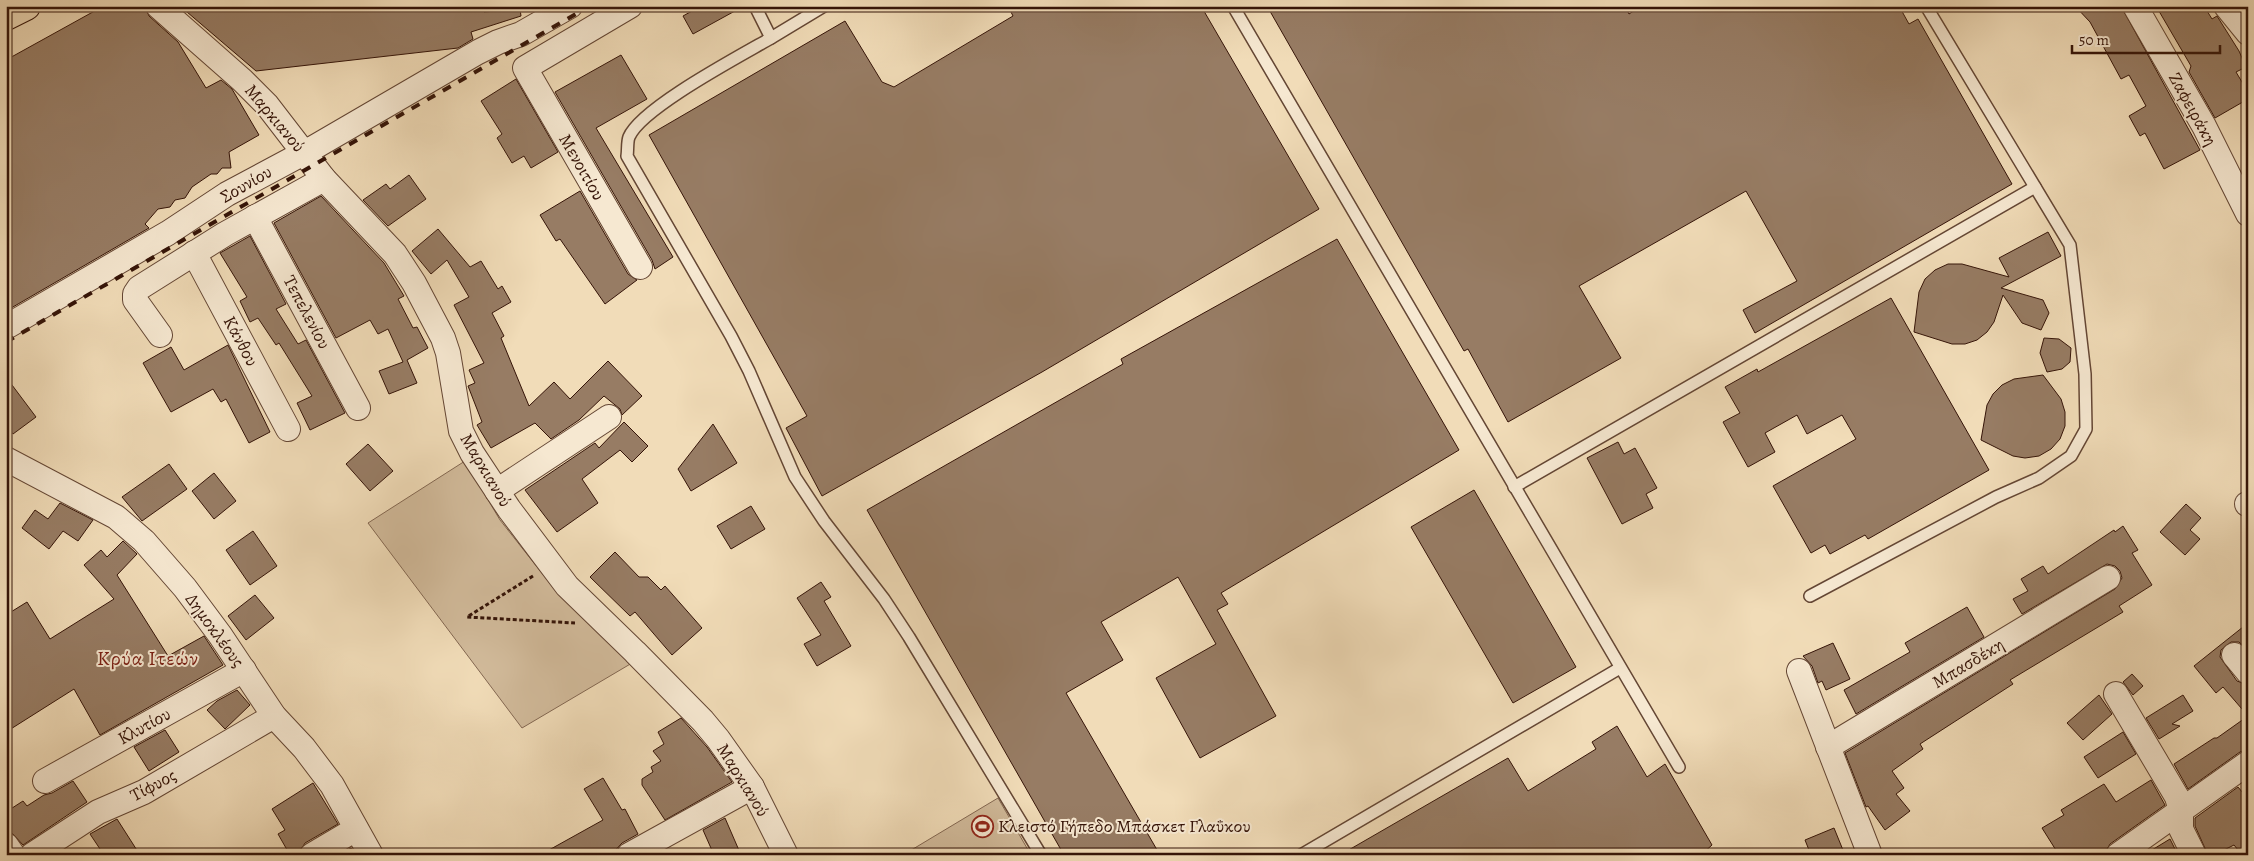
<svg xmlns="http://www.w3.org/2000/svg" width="2254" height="861" font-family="Alegreya,serif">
<rect width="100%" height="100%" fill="#f1dcb8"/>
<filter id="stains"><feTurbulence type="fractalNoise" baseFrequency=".004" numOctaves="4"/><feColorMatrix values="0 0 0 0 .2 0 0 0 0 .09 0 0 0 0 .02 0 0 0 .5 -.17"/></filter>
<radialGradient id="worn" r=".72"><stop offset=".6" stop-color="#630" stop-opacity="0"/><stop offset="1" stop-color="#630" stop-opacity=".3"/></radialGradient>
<!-- green -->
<g fill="#d1ba9a" stroke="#836751">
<path d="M 465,461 L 500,520 L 556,591 L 632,663 L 522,728 L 368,523 Z"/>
<path d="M 998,798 L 1031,855 L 903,855 Z"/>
</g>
<!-- building -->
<g fill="#977c64" stroke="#351408">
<path d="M 116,6 L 145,6 L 149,16 L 178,42 L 206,88 L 221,80 L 232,89 L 259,135 L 229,152 L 231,168 L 222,168 L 217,174 L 211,174 L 192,187 L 185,198 L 175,200 L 170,207 L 158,209 L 145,224 L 149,228 L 6,311 L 6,60 L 100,8 L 115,9 Z"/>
<path d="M 180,6 L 482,6 L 484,12 L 520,9 L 521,16 L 471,32 L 473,39 L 458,48 L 256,71 Z"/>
<path d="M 701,6 L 744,6 L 693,34 L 683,16 Z"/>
<path d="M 1008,6 L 1201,6 L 1319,209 L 1042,372 L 822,496 L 786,428 L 807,416 L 649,135 L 845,21 L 882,82 L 894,87 L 1013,16 Z"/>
<path d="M 1267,6 L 1625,6 L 1629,14 L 1641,6 L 1899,6 L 1909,24 L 1918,19 L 2012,184 L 1755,333 L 1743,310 L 1797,281 L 1746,191 L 1579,286 L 1621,358 L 1508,422 L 1468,349 L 1464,351 Z"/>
<path d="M 2075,6 L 2121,6 L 2200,150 L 2164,169 L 2145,133 L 2140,136 L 2129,116 L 2146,106 L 2129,75 L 2121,79 L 2090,22 Z"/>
<path d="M 2156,6 L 2204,6 L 2212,19 L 2217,16 L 2239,51 L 2246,67 L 2236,72 L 2248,92 L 2248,99 L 2215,118 L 2189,72 L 2191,66 Z"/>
<path d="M 621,55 L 647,99 L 596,128 L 673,257 L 655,269 L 652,260 L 555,92 Z"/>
<path d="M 516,79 L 558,152 L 531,168 L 524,156 L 512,163 L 497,138 L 502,134 L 481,101 Z"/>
<path d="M 409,175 L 426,199 L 388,226 L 363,200 L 386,184 L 390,189 Z"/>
<path d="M 580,191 L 628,274 L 637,280 L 605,304 L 560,239 L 556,241 L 540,215 Z"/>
<path d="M 321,196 L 384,263 L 404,296 L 398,299 L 413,328 L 417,327 L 428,348 L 407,360 L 417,383 L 389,394 L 379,371 L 403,362 L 388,329 L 378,334 L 370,320 L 336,338 L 274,223 Z"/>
<path d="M 438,229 L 470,267 L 481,261 L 498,289 L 502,286 L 511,302 L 492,313 L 504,336 L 501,338 L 529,406 L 554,382 L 570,399 L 608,361 L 642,396 L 622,415 L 620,409 L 604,396 L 579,420 L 551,439 L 535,423 L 491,448 L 477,425 L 482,422 L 468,386 L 475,383 L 469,370 L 484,363 L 454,305 L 469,297 L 447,260 L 431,274 L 412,251 Z"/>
<path d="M 2048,232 L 2061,256 L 2001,288 L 2043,300 L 2049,313 L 2041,330 L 2022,323 L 2003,295 L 1994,322 L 1987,332 L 1977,340 L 1965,344 L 1952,344 L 1914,332 L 1919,292 L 1925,279 L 1935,270 L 1948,264 L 1962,264 L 2009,277 L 1999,258 Z"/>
<path d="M 250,236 L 286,304 L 276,309 L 298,344 L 306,340 L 345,413 L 310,430 L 297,403 L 312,396 L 279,343 L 276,345 L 258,318 L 250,322 L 240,301 L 247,297 L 220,253 Z"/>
<path d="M 1337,239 L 1459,450 L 1221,593 L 1228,604 L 1217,610 L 1276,716 L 1200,758 L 1156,678 L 1216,644 L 1178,577 L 1101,622 L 1123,660 L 1066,693 L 1160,855 L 1064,855 L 867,510 L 1123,364 L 1121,359 Z"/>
<path d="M 1891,298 L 1989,470 L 1868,539 L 1865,535 L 1830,554 L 1825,545 L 1811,553 L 1773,486 L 1856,439 L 1842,415 L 1807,434 L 1797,415 L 1765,433 L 1775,452 L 1748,467 L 1723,422 L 1740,413 L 1725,387 L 1757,369 L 1758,372 Z"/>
<path d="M 2044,338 L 2059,339 L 2071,348 L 2070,362 L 2062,369 L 2047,372 L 2040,353 Z"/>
<path d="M 228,345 L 270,432 L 249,443 L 226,399 L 221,402 L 213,389 L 171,412 L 143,363 L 171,347 L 184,370 Z"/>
<path d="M 2043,375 L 2061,399 L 2065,412 L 2065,426 L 2060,439 L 2051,449 L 2039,456 L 2025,458 L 2013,456 L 1981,440 L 1987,405 L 1993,394 L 2002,385 L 2014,379 Z"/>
<path d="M 6,377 L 36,417 L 13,434 L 6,425 Z"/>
<path d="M 624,422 L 648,446 L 632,462 L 620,450 L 582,479 L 598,503 L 557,532 L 525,490 L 595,443 L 599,448 Z"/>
<path d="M 713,424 L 737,463 L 691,491 L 678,469 Z"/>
<path d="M 1618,442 L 1624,454 L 1635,448 L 1657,488 L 1646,494 L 1653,508 L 1622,524 L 1587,458 Z"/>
<path d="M 368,444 L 393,471 L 370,491 L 346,464 Z"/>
<path d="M 169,464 L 187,489 L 142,521 L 122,497 Z"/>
<path d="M 214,473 L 236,501 L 214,519 L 192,491 Z"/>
<path d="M 1474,490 L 1576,667 L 1513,703 L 1411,527 Z"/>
<path d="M 60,503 L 93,520 L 78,541 L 63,531 L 49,549 L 22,528 L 35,510 L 48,519 Z"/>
<path d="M 2186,504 L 2201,518 L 2190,530 L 2200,539 L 2185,555 L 2160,532 Z"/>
<path d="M 751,506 L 765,529 L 731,549 L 717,526 Z"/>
<path d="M 2123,526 L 2138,550 L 2132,553 L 2152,585 L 2119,606 L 2123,612 L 2010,680 L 2013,684 L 1920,744 L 1923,749 L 1892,771 L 1904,788 L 1896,794 L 1910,811 L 1885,830 L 1868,806 L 1866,807 L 1845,753 L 2115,589 L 2122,578 L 2120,571 L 2115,566 L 2107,564 L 2022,614 L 2013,599 L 2028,591 L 2021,579 L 2043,566 L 2048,574 L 2114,530 L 2115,532 Z"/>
<path d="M 253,531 L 277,566 L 250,585 L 226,550 Z"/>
<path d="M 123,541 L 137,554 L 117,575 L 168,656 L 204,636 L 223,665 L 100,735 L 74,689 L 6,732 L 6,615 L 27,602 L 50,639 L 114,599 L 84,565 L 101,550 L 107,557 Z"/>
<path d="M 615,552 L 639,577 L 648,577 L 661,590 L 665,586 L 702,628 L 672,655 L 635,612 L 630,616 L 590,577 Z"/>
<path d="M 821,582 L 831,597 L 824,601 L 851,646 L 817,666 L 804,644 L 821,635 L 797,598 Z"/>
<path d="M 255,595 L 274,618 L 246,640 L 228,616 Z"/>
<path d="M 1967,607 L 1984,637 L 1856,714 L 1844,690 L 1910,652 L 1905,643 Z"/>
<path d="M 2248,623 L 2248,650 L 2239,642 L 2231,642 L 2221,650 L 2220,657 L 2237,681 L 2248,685 L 2248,749 L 2240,752 L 2188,789 L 2174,764 L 2214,738 L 2217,738 L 2248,716 L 2223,687 L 2216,693 L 2194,666 Z"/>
<path d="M 1833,643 L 1850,679 L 1826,690 L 1822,681 L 1818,683 L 1812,666 L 1803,656 Z"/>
<path d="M 2132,674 L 2143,686 L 2133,695 L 2123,682 Z"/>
<path d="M 237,690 L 250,705 L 225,729 L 207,710 L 217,701 Z"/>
<path d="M 2099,695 L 2112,714 L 2083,740 L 2067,723 Z"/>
<path d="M 2183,695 L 2193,711 L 2172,724 L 2180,726 L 2159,739 L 2146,718 Z"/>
<path d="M 681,718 L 707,747 L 732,782 L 665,820 L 642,785 L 642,779 L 653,772 L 651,767 L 661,761 L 653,751 L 664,744 L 658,732 Z"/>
<path d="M 1617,726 L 1647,777 L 1665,764 L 1712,845 L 1701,855 L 1340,855 L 1508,758 L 1528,791 L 1596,749 L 1592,742 Z"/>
<path d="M 165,730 L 179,752 L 149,771 L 134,747 Z"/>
<path d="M 2123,732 L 2136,754 L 2098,778 L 2084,757 Z"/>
<path d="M 603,778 L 622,810 L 625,809 L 638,834 L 622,843 L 611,855 L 540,855 L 603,820 L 584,789 Z"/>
<path d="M 2151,780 L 2165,805 L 2110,844 L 2104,855 L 2059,855 L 2042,828 L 2064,815 L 2061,810 L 2104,784 L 2116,802 Z"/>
<path d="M 73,781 L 87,802 L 23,845 L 12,833 L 6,831 L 6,812 L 23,801 L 27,806 L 44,795 L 52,793 Z"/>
<path d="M 313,783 L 338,824 L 305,843 L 298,855 L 290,855 L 278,834 L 285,830 L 272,809 Z"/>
<path d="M 2238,787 L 2248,799 L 2248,855 L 2242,855 L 2234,845 L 2214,855 L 2208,855 L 2195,826 L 2195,818 Z"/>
<path d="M 725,818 L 741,855 L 714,855 L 703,830 Z"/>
<path d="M 117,819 L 140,855 L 104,855 L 90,834 Z"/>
<path d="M 1834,828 L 1845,855 L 1811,855 L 1805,840 Z"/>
<path d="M 2170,839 L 2178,855 L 2142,855 L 2147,853 Z"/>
<path d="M 351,848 L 355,855 L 339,855 Z"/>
</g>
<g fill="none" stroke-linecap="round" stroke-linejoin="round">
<defs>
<g id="service">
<path d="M 755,6 L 771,38 C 740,56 641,108 629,137 C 627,142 628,151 627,156 L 731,336 L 749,371 L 795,477 L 824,521 L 884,599 L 909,637 L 1041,855"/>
<path d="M 1233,6 L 1679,767"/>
<path d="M 771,38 L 824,6"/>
<path d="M 1514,487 L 2035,187"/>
<path d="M 1810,596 L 1996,497 L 2039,478 L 2071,456 L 2086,429 L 2085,374 L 2070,245 L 1926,6"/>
<path d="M 1301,855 L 1620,668"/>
</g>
<g id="minor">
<path d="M 158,6 L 242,80 L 267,105 L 324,179 L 395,254 L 414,283 L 443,338 L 448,353 L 461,431 L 472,453 L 509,509 L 567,586 L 635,652 L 703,721 L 718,739 L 752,787 L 786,855"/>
<path d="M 630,6 L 525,68 L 640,267"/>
<path d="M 2135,6 L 2204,126 L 2248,214"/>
<path d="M 2226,6 L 2248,33"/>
<path d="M 255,217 L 358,408"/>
<path d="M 194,253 L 288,429"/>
<path d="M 6,327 L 168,233 L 227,194 L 313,148 L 478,52 L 498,42 L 521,34 L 570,6"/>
<path d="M 160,335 L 135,300 L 135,294 L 139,288 L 225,234 L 324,179"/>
<path d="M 6,459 L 116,517 L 144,541 L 185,588 L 220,635 L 274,716 L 304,748 L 332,785 L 371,855"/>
<path d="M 497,491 L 609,417"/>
<path d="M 2247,504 L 2248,504"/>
<path d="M 2234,655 L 2248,672"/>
<path d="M 1799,671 L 1870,855"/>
<path d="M 2116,694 L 2177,797 L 2181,811 L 2181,829 L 2194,855"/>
<path d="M 1828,747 L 2108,578"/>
<path d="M 45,781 L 244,670"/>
<path d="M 6,845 L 13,855"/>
<path d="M 32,855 L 98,812 L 144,792 L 274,716"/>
<path d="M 312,855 L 356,829"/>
<path d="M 629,855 L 752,787"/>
<path d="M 2118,855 L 2248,763"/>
</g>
<path id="primary" d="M 6,16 L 26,6"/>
</defs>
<!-- service casing -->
<use href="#service" stroke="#644634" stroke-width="14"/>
<!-- minor casing -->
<use href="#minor" stroke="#644634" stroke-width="26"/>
<!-- primary casing -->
<use href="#primary" stroke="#351408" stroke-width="30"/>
<!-- path -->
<path stroke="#351408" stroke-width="3" stroke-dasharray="4 2.5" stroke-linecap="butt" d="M 533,576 L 467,617 L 575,623"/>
<!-- service -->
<use href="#service" stroke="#f6e8d1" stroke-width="11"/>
<!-- minor -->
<use href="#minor" stroke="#f6e8d1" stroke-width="24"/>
<!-- primary -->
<use href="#primary" stroke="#f1dcb8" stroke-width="28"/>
<!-- rail -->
<path stroke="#351408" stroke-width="4" stroke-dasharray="9 9" stroke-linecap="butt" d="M 6,342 L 590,6"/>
</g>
<!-- icons -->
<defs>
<symbol id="stadium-ring" viewBox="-11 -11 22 22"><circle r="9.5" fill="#f6e8d1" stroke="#8f2418" stroke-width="1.5"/><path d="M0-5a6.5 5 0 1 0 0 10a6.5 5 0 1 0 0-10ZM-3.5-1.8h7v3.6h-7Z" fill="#8f2418"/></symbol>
</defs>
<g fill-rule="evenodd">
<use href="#stadium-ring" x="970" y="814" width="25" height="25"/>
</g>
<g text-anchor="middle" stroke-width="4" stroke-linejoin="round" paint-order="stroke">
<!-- street labels -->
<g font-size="18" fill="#351408" stroke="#f6e8d1">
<text transform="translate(2193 109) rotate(61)" y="6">Ζαφειράκη</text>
<text transform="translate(275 118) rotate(50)" y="6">Μαρκιανού</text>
<text transform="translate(582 167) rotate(60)" y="6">Μενοιτίου</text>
<text transform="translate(246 184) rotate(-30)" y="6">Σουνίου</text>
<text transform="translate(307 312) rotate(62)" y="6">Τεπελενίου</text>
<text transform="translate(241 341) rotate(62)" y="6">Κάνθου</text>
<text transform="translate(486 470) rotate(59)" y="6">Μαρκιανού</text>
<text transform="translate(215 630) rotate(54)" y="6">Δημοκλέους</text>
<text transform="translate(1968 663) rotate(-31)" y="6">Μπασδέκη</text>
<text transform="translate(144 726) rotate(-29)" y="6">Κλυτίου</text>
<text transform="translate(743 780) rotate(58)" y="6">Μαρκιανού</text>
<text transform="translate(153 785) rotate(-28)" y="6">Τίφυος</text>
</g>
<!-- poi labels -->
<g font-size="18" fill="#351408" stroke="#f6e8d1" text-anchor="start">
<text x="998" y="832">Κλειστό Γήπεδο Μπάσκετ Γλαΰκου</text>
</g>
<!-- quarter labels -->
<g font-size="20" letter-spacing="1" fill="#7a1f14" stroke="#f6e8d1">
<text x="148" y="665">Κρύα Ιτεών</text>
</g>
</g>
<!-- margin -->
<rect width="2254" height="861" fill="none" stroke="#f1dcb8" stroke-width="25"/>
<rect x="8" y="8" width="2239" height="846" fill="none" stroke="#351408" stroke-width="2.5"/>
<rect x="12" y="12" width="2229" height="836" fill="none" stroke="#351408"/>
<!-- scale -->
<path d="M2072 45v8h148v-8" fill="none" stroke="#351408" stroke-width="2.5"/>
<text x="2079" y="45" font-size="15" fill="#351408" stroke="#f6e8d1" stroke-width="4" paint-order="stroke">50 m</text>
<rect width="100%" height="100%" filter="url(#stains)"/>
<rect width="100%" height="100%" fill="url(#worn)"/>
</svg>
